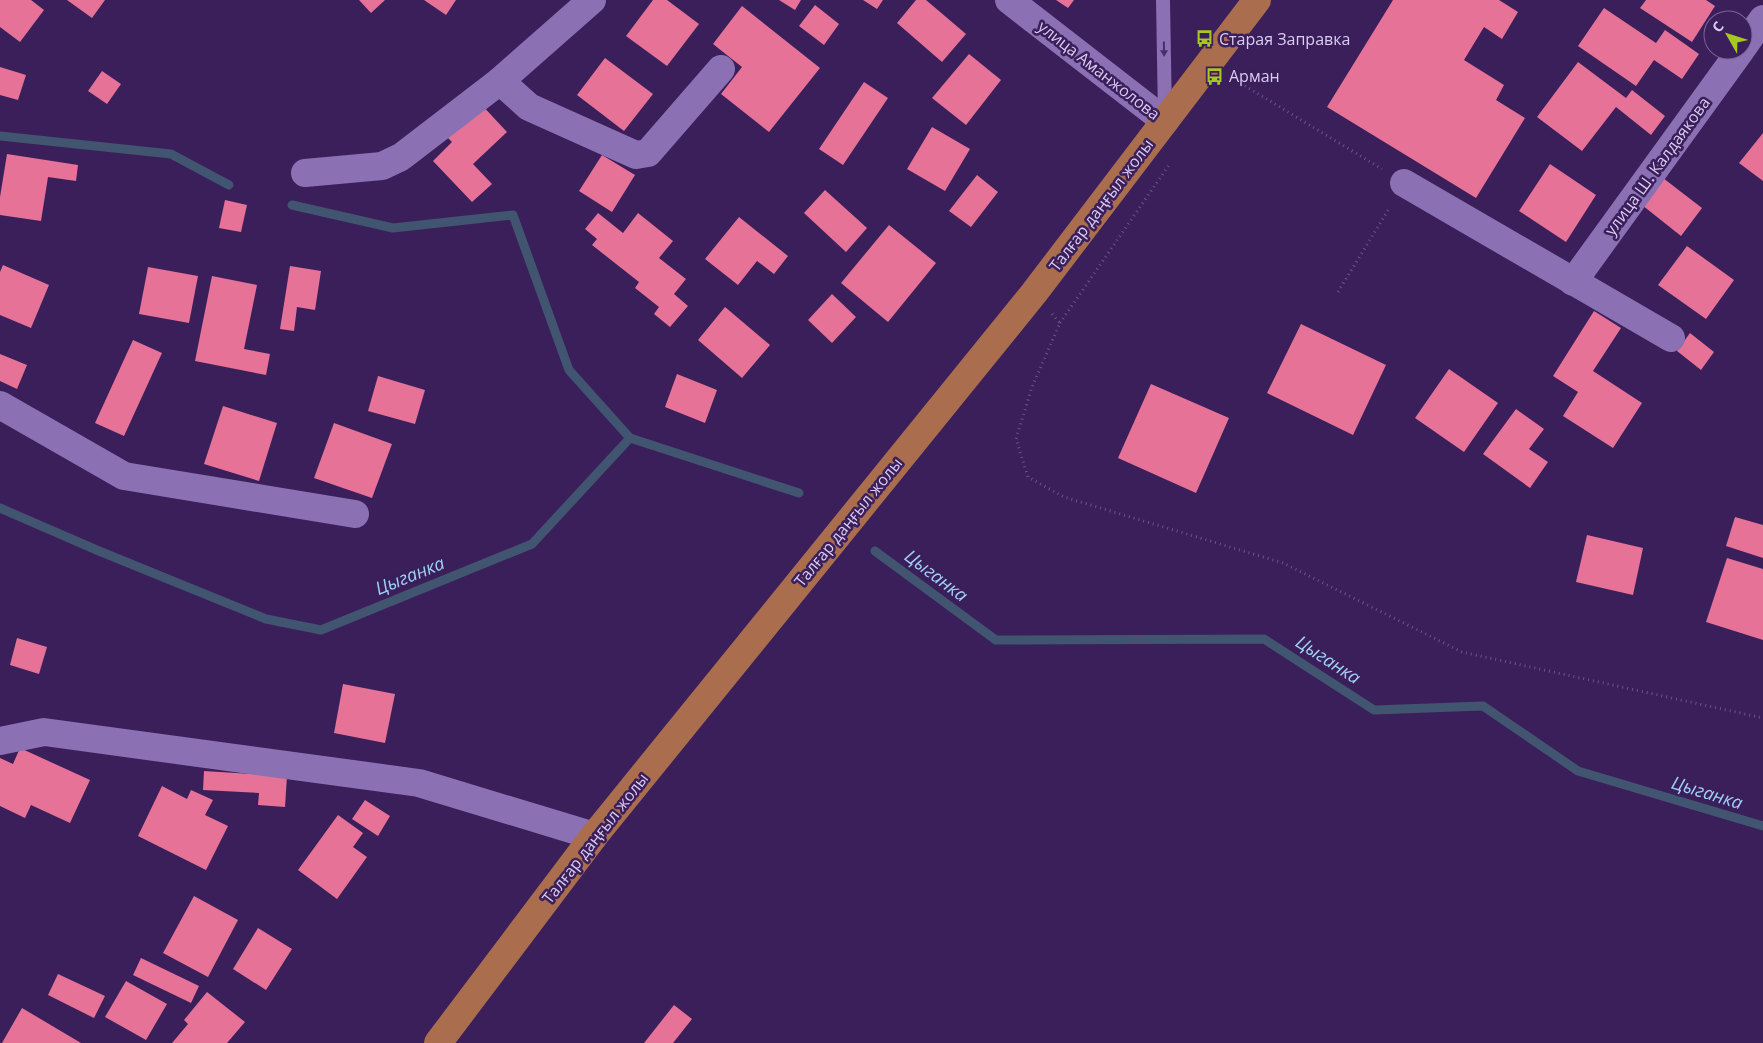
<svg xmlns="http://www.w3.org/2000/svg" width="1763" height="1043" font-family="'Open Sans',sans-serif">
<rect width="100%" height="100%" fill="#3a1f5b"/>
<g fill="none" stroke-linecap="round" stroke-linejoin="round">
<!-- stream -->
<g stroke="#415570" stroke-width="9">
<path d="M 0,136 L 171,154 L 229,185"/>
<path d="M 292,205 L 393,228 L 513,215 L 569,370 L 630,438"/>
<path d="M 0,508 L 99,551 L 266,619 L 321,630 L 532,544 L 630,438 L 799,493"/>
<path d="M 875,551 L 996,640 L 1264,639 L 1374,710 L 1483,706 L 1578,771 L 1763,826"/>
</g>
</g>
<!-- building -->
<g fill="#e67297">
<path d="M 0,0 L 31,0 L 44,10 L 20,42 L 0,27 Z"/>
<path d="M 67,0 L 105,0 L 92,18 Z"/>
<path d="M 359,0 L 385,0 L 371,13 Z"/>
<path d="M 424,0 L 456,0 L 446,15 Z"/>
<path d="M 653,0 L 667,0 L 699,24 L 667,66 L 626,36 Z"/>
<path d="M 779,0 L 801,0 L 795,10 Z"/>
<path d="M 863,0 L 883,0 L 877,9 Z"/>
<path d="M 916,0 L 926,0 L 966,34 L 942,62 L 897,23 Z"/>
<path d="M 1056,0 L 1074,0 L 1068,8 Z"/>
<path d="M 1393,0 L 1499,0 L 1518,12 L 1502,39 L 1484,27 L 1464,60 L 1504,85 L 1496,100 L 1525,118 L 1476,198 L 1327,107 Z"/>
<path d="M 1646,0 L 1706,0 L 1715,6 L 1692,42 L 1640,8 Z"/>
<path d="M 815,5 L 839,24 L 824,45 L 799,26 Z"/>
<path d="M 742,6 L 820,68 L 769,132 L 721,94 L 742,67 L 713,44 Z"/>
<path d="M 1604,8 L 1656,43 L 1665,30 L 1699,54 L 1682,79 L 1654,60 L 1636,86 L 1578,46 Z"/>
<path d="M 969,54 L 1001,80 L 966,125 L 932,98 Z"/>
<path d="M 605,58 L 653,94 L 624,131 L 577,95 Z"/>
<path d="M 1578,62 L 1626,98 L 1632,90 L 1665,116 L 1651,135 L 1616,107 L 1582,151 L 1537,117 Z"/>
<path d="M 0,67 L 26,75 L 18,100 L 0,95 Z"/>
<path d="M 102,71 L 121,84 L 107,104 L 88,91 Z"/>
<path d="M 864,82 L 888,98 L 843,165 L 819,149 Z"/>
<path d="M 479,102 L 507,132 L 473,164 L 492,184 L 472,202 L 433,161 L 452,142 L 444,134 Z"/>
<path d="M 932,127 L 970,149 L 945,191 L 907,169 Z"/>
<path d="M 1763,133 L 1763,181 L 1739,163 Z"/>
<path d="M 7,154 L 78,165 L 76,181 L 48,177 L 41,221 L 0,215 L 0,197 Z"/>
<path d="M 602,155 L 635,175 L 612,212 L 579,191 Z"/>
<path d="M 1550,164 L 1596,195 L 1566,242 L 1519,211 Z"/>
<path d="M 977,175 L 998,192 L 971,227 L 949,211 Z"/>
<path d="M 1663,178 L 1702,208 L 1681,236 L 1642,205 Z"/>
<path d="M 825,190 L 867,228 L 846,252 L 804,213 Z"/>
<path d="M 225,200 L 247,205 L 241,232 L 219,228 Z"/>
<path d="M 598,213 L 623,233 L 638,213 L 673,241 L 659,258 L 686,279 L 674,294 L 688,306 L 670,327 L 654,314 L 659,307 L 635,288 L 639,282 L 592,245 L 597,239 L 585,229 Z"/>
<path d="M 739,217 L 788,256 L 774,274 L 757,261 L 738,285 L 705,259 Z"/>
<path d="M 889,225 L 936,263 L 888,322 L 841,283 Z"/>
<path d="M 1687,246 L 1734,280 L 1706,319 L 1658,285 Z"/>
<path d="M 3,265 L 49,285 L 31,328 L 0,315 L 0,272 Z"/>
<path d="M 290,266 L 321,271 L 315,310 L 297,307 L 294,331 L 280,329 Z"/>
<path d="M 148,267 L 198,276 L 189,323 L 139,314 Z"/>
<path d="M 212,276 L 257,285 L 244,349 L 270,354 L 266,375 L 195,361 Z"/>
<path d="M 832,294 L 856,317 L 832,343 L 808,320 Z"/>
<path d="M 725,307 L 770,345 L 742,378 L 698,340 Z"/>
<path d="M 1594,311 L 1621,328 L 1593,371 L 1642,403 L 1613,448 L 1563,416 L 1578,392 L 1553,376 Z"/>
<path d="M 1301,324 L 1386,365 L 1353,435 L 1267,393 Z"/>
<path d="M 1690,333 L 1714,352 L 1701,370 L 1677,351 Z"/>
<path d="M 133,340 L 162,353 L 124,436 L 95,423 Z"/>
<path d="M 0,354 L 27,365 L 17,389 L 0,381 Z"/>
<path d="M 1449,369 L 1498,403 L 1464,452 L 1415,418 Z"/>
<path d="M 677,374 L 717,390 L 705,423 L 665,407 Z"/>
<path d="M 378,376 L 425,390 L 415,424 L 368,411 Z"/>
<path d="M 1151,384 L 1229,418 L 1196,493 L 1118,458 Z"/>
<path d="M 223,406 L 277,423 L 259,481 L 204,464 Z"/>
<path d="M 1516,409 L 1544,429 L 1529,449 L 1548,462 L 1530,488 L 1483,454 Z"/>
<path d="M 334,423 L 392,444 L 372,498 L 314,478 Z"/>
<path d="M 1735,517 L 1763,525 L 1763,558 L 1726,546 Z"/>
<path d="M 1587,535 L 1643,548 L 1633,595 L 1576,582 Z"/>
<path d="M 1727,558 L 1763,569 L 1763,640 L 1706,622 Z"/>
<path d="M 17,638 L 47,647 L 39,674 L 10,665 Z"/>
<path d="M 343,684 L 395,694 L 385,743 L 334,733 Z"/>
<path d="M 20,748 L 90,780 L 70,823 L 31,805 L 25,818 L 0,806 L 0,758 L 13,764 Z"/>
<path d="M 204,771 L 287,776 L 285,807 L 258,805 L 259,793 L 203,790 Z"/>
<path d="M 162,786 L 187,799 L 191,790 L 213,800 L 205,815 L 228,826 L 206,870 L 138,836 Z"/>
<path d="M 365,800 L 390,816 L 378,836 L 352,819 Z"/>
<path d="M 338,815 L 363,833 L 353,847 L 367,857 L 337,899 L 298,870 Z"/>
<path d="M 194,896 L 238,920 L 208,977 L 163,953 Z"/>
<path d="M 258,928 L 292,949 L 266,990 L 233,969 Z"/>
<path d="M 141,958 L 199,986 L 191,1003 L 133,975 Z"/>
<path d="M 58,974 L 105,996 L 94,1018 L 48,995 Z"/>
<path d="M 126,981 L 167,1004 L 146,1040 L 105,1017 Z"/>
<path d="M 207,992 L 245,1022 L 227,1043 L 172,1043 L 188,1024 L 184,1020 Z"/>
<path d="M 674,1005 L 692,1019 L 673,1043 L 644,1043 Z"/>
<path d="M 22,1008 L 81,1043 L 2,1043 Z"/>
</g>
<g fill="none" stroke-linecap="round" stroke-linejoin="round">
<!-- path -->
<g stroke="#6b5489" stroke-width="3" stroke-dasharray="1 4" stroke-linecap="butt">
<path d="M 1232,78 L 1382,169"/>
<path d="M 1338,292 L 1390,207"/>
<path d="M 1052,314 L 1060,323 L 1032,387 L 1016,439 L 1028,477 L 1064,497 L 1283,563 L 1462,652 L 1763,718"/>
<path d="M 1060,323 L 1169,165"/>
</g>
<!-- lane -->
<path stroke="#8b70b4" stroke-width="14" d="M 1163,0 L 1165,117"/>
<!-- street -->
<g stroke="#8b70b4" stroke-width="28">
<path d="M 592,0 L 500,81 L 529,107 L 636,155 L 648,153 L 721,69"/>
<path d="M 1009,0 L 1165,121"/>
<path d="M 1743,47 L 1763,19"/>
<path d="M 305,173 L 382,166 L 401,157 L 500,81"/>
<path d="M 1404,183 L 1671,338"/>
<path d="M 1573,282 L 1741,50"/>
<path d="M 0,405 L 124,476 L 355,514"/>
<path d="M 0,741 L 44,732 L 419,783 L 594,836"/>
</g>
<!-- primary -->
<path stroke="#aa6e4f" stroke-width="28" d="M 438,1043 L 594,836 L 1034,293 L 1257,0"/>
</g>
<!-- one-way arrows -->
<defs><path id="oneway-solid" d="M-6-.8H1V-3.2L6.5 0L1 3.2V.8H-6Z" transform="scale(1.25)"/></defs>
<use fill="#4a2f6d" href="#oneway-solid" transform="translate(1164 49) rotate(89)"/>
<!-- icons -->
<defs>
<symbol id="bus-bare" viewBox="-9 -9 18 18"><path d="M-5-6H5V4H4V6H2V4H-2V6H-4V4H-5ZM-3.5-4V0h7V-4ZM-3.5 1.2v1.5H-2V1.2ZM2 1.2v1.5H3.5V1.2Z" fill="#a6c821" stroke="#3a1f5b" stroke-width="2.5" paint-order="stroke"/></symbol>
</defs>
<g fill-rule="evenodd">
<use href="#bus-bare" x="1192" y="26" width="25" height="25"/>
<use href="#bus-bare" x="1202" y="64" width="25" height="25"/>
</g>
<g text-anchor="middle" stroke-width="5" stroke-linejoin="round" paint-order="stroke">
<!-- poi labels -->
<g font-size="16" fill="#daccf2" stroke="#3a1f5b" text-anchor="start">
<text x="1219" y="45">Старая Заправка</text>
<text x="1229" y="82">Арман</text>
</g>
<!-- street labels -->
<g font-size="16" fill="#daccf2" stroke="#3a1f5b">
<text transform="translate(1099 70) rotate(38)" y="6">улица Аманжолова</text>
<text transform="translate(1657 166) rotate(-54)" y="6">улица Ш. Калдаякова</text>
<text transform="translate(1101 205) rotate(-53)" y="6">Талғар даңғыл жолы</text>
<text transform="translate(848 522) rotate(-51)" y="6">Талғар даңғыл жолы</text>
<text transform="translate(595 838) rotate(-52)" y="6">Талғар даңғыл жолы</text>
</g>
<!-- water labels -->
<g font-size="18" font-style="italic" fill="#a0d0f4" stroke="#3a1f5b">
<text transform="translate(410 576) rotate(-22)" y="6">Цыганка</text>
<text transform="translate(936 576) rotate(37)" y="6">Цыганка</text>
<text transform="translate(1328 660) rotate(33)" y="6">Цыганка</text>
<text transform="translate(1707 793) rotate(17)" y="6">Цыганка</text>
</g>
</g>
<!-- north arrow -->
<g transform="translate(1728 35) rotate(309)"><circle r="24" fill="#3a1f5b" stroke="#7a6497"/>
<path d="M0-4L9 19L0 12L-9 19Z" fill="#a6c821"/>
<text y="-8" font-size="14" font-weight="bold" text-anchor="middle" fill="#daccf2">С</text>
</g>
</svg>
